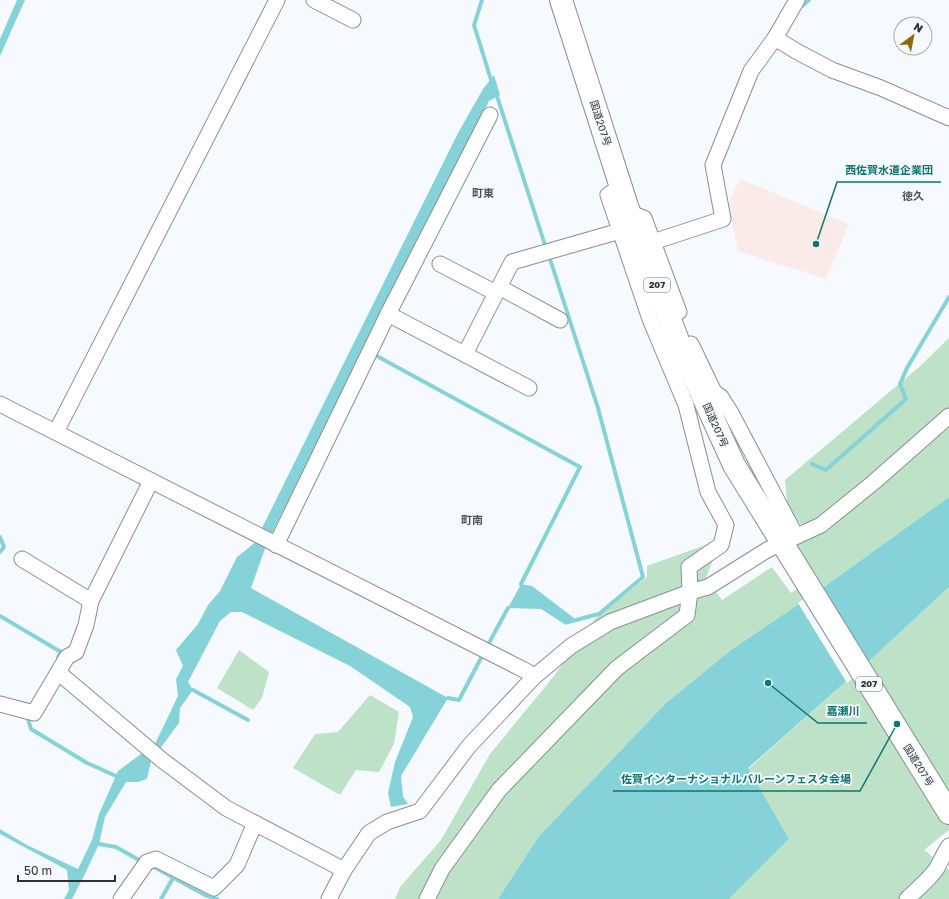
<svg xmlns="http://www.w3.org/2000/svg" width="949" height="899" font-family="'Golos Text','Noto Sans JP',sans-serif">
<rect width="100%" height="100%" fill="#f6fafe"/>
<!-- commercial -->
<path fill="#fbebe8" d="M 740,179 L 849,224 L 826,279 L 738,251 L 728,204 Z"/>
<!-- green -->
<g fill="#bde2c8">
<path d="M 949,338 L 949,497 L 821,589 L 731,650 L 666,703 L 539,836 L 498,899 L 395,899 L 400,887 L 441,840 L 490,754 L 554,676 L 595,619 L 647,577 L 647,566 L 708,544 L 714,557 L 706,578 L 722,600 L 772,567 L 791,593 L 815,577 L 797,546 L 808,531 L 788,512 L 785,480 L 919,367 Z"/>
<path d="M 949,587 L 949,830 L 924,850 L 949,870 L 949,899 L 729,899 L 789,839 L 748,769 L 867,663 Z"/>
<path d="M 239,650 L 269,672 L 262,698 L 253,710 L 217,688 Z"/>
<path d="M 370,695 L 399,712 L 394,744 L 379,772 L 356,770 L 340,795 L 293,768 L 315,734 L 338,732 Z"/>
</g>
<!-- water -->
<g fill="#85d3d8">
<path d="M 17,0 L 25,0 L 0,56 L 0,39 Z"/>
<path d="M 494,75 L 500,95 L 489,101 L 272,533 L 261,530 L 458,133 L 483,89 Z"/>
<path d="M 949,497 L 949,587 L 867,663 L 748,768 L 789,839 L 729,899 L 498,899 L 539,836 L 666,703 L 731,650 L 821,589 Z"/>
<path d="M 257,541 L 266,546 L 251,588 L 448,698 L 401,776 L 403,796 L 408,804 L 391,807 L 388,793 L 395,762 L 413,717 L 410,707 L 350,666 L 242,612 L 231,612 L 220,621 L 188,682 L 193,690 L 180,708 L 179,723 L 159,750 L 154,746 L 178,696 L 176,679 L 183,666 L 176,650 L 198,624 L 208,605 L 220,591 L 237,557 Z"/>
<path d="M 521,584 L 532,586 L 574,618 L 566,625 L 541,609 L 508,608 Z"/>
<path d="M 145,751 L 152,757 L 147,779 L 138,782 L 126,782 L 105,817 L 99,844 L 84,876 L 72,899 L 64,899 L 69,890 L 67,870 L 0,834 L 0,829 L 27,845 L 78,869 L 92,840 L 99,814 L 118,771 Z"/>
</g>
<!-- pier -->
<path fill="#f6fafe" d="M 820,587 L 868,665 L 847,683 L 798,603 Z"/>
<g fill="none" stroke-linecap="round" stroke-linejoin="round">
<!-- stream -->
<g stroke="#85d3d8" stroke-width="4">
<path d="M 482,0 L 474,25 L 492,83"/>
<path d="M 798,5 L 802,6 L 809,0"/>
<path d="M 496,93 L 545,245"/>
<path d="M 550,259 L 598,408 L 643,577 L 599,614 L 568,622"/>
<path d="M 375,355 L 580,467 L 521,584"/>
<path d="M 812,464 L 826,470 L 906,399 L 900,384 L 907,368 L 949,297"/>
<path d="M 0,537 L 4,547 L 0,552"/>
<path d="M 0,616 L 61,652 L 58,658"/>
<path d="M 489,643 L 508,608"/>
<path d="M 193,690 L 248,720"/>
<path d="M 448,698 L 459,700 L 481,658"/>
<path d="M 27,716 L 31,729 L 87,763 L 116,776"/>
<path d="M 99,844 L 116,847 L 139,860"/>
<path d="M 154,867 L 205,895 L 217,899"/>
<path d="M 161,899 L 173,878"/>
</g>
<defs>
<g id="minor">
<path d="M 314,0 L 353,20"/>
<path d="M 797,0 L 775,38 L 796,51 L 832,70 L 881,88 L 949,118"/>
<path d="M 630,213 L 644,218 L 679,312"/>
<path d="M 653,242 L 723,219 L 713,165 L 751,71 L 775,38"/>
<path d="M 440,264 L 496,293"/>
<path d="M 499,287 L 560,320"/>
<path d="M 388,314 L 529,388"/>
<path d="M 691,344 L 714,392 L 721,397 L 731,413 L 796,536"/>
<path d="M 465,354 L 512,262 L 620,231"/>
<path d="M 0,404 L 528,672 L 534,677"/>
<path d="M 56,432 L 277,0"/>
<path d="M 276,545 L 388,314 L 490,115"/>
<path d="M 22,559 L 91,601"/>
<path d="M 59,673 L 162,760 L 226,808 L 344,870"/>
<path d="M 0,704 L 34,713 L 67,657 L 76,652 L 86,625 L 91,601 L 151,481"/>
<path d="M 121,899 L 147,862 L 156,859 L 214,888 L 237,865 L 255,823"/>
<path d="M 329,899 L 344,870 L 369,833 L 387,822 L 420,811 L 469,746 L 534,677 L 571,646 L 610,622 L 690,592 L 708,587 L 767,550 L 821,525 L 874,482 L 949,416"/>
<path d="M 427,899 L 442,869 L 499,790 L 617,668 L 687,615 L 690,592 L 689,567 L 721,545 L 726,525 L 708,492 L 686,405 L 650,319 L 608,195 L 614,191 L 620,183"/>
<path d="M 907,899 C 917,889 929,880 937,868 C 941,861 944,853 949,846"/>
</g>
<path id="trunk" d="M 561,0 L 627,206 L 680,346 L 734,465 L 949,813"/>
</defs>
<!-- minor casing -->
<use href="#minor" stroke="#8a8e92" stroke-width="17"/>
<!-- trunk casing -->
<use href="#trunk" stroke="#8a8e92" stroke-width="24"/>
<!-- minor -->
<use href="#minor" stroke="#fff" stroke-width="15"/>
<!-- trunk -->
<use href="#trunk" stroke="#fff" stroke-width="22"/>
</g>
<g text-anchor="middle" stroke-width="3.5" stroke-linejoin="round" paint-order="stroke">
<!-- shield labels -->
<g fill="#f6fafe" stroke="#696c6e" stroke-width="1">
<rect x="644" y="278" width="26" height="14" rx="3"/>
<rect x="856" y="677" width="26" height="14" rx="3"/>
</g>
<g font-size="9" font-weight="bold" fill="#2d2f31">
<text x="657" y="288">207</text>
<text x="869" y="687">207</text>
</g>
<!-- street labels -->
<g font-size="10" fill="#2d2f31" stroke="#f6fafe">
<text transform="translate(601 123) rotate(72)" y="4">国道207号</text>
<text transform="translate(716 425) rotate(66)" y="4">国道207号</text>
<text transform="translate(919 765) rotate(58)" y="4">国道207号</text>
</g>
<!-- neighbourhood labels -->
<g font-size="11" font-weight="bold" fill="#4f5255" stroke="#f6fafe">
<text x="483" y="197">町東</text>
<text x="913" y="200">徳久</text>
<text x="472" y="524">町南</text>
</g>
</g>
<!-- callouts -->
<path fill="none" stroke="#0f766e" stroke-width="1.5" d="M816 244L837 182H941M768 683L818 723H867M897 724L860 791H613"/>
<g fill="#0f766e" stroke="#f6fafe" stroke-width="1.5">
<circle cx="816" cy="244" r="4"/>
<circle cx="768" cy="683" r="4"/>
<circle cx="897" cy="724" r="4"/>
</g>
<g font-size="11" text-anchor="middle" font-weight="bold" fill="#0f766e" stroke="#f6fafe" stroke-width="3.5" stroke-linejoin="round" paint-order="stroke">
<text x="889" y="174">西佐賀水道企業団</text>
<text x="843" y="715">嘉瀬川</text>
<text x="736" y="783">佐賀インターナショナルバルーンフェスタ会場</text>
</g>
<!-- north arrow -->
<g transform="translate(913 36) rotate(32)"><circle r="19" fill="#f6fafe" stroke="#a6a9ac"/>
<path d="M0-3L7 15L0 10L-7 15Z" fill="#8d6a0c"/>
<text y="-6" font-size="11" font-weight="bold" text-anchor="middle" fill="#2d2f31">N</text>
</g>
<!-- scale -->
<path d="M18 875v6h97v-6" fill="none" stroke="#2d2f31" stroke-width="2"/>
<text x="24" y="875" font-size="12" fill="#2d2f31" stroke="#f6fafe" stroke-width="3" paint-order="stroke">50 m</text>
</svg>
